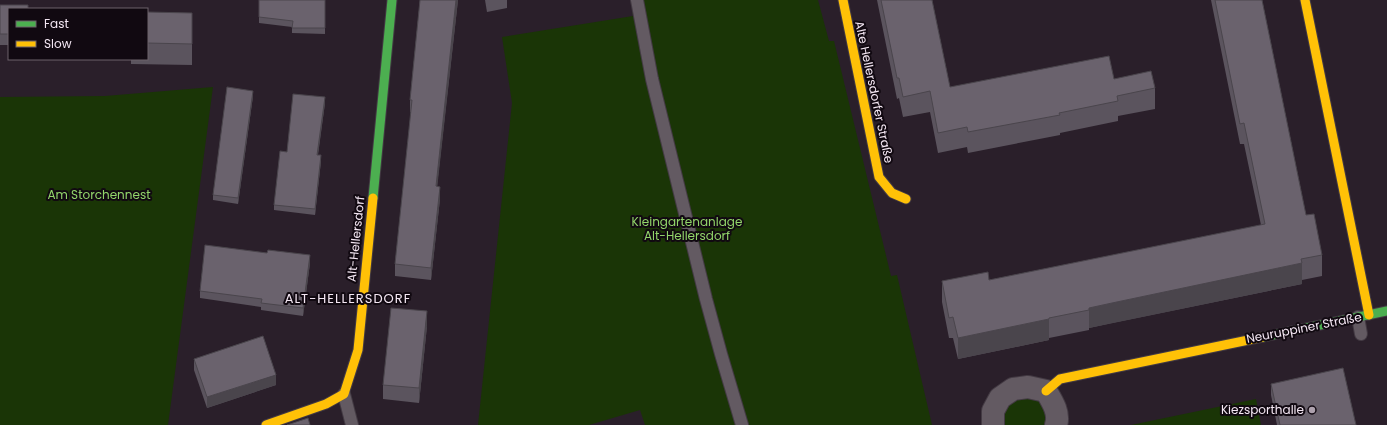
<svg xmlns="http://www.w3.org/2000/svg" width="1387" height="425" font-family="Poppins,sans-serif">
<rect width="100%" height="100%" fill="#2a1f2a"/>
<!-- green -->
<g fill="#1a3506">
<path d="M 631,0 L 818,0 L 829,41 L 834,41 L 891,276 L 897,275 L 932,425 L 645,425 L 640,410 L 589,425 L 478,425 L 512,103 L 502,37 L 633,16 Z"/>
<path d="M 213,87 L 168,425 L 0,425 L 0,97 L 105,96 Z"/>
<path d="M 1018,396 C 1045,401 1043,398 1049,425 L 1000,425 L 1002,410 Z"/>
<path d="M 1256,399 L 1261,425 L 1131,425 Z"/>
</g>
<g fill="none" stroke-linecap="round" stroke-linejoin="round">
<defs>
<g id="lane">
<path d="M 637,0 L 652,79 L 706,299 L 721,354 L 742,425"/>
<path d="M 1358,317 L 1361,334"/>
<path d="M 344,394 L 352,425"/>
</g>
<path id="street" d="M 993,425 L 993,411 L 1000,398 L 1013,389 L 1028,387 L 1046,391 C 1052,401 1060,413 1056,425"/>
<g id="fast">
<path d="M 373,198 L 392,0"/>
<path d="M 1263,337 L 1387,311"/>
</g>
<g id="slow">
<path d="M 843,0 L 879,177 L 892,193 L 906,199"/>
<path d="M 1305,0 L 1369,315"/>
<path d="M 1046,391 L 1060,379 L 1263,337"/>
<path d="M 266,425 L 326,404 L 344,394 L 358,350 L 373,198"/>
</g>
</defs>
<!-- lane casing -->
<use href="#lane" stroke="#433a43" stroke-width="14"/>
<!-- street casing -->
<use href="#street" stroke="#433a43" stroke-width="24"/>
<!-- fast casing -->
<use href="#fast" stroke="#433a43" stroke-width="11"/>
<!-- slow casing -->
<use href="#slow" stroke="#433a43" stroke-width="11"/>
<!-- lane -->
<use href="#lane" stroke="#635a62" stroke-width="12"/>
<!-- street -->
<use href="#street" stroke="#635a62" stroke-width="22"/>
<!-- fast -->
<use href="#fast" stroke="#4caf50" stroke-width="9"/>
<!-- slow -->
<use href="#slow" stroke="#ffc107" stroke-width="9"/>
</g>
<!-- wall -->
<g fill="#5b545e">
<path d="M 259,0 L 325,0 L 325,34 L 292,33 L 292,27 L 259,23 Z"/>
<path d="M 420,0 L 458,0 L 437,186 L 440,199 L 431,280 L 395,276 L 395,264 L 411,112 L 410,112 L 410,100 Z"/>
<path d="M 485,0 L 507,0 L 507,8 L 487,12 Z"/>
<path d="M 877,0 L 932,0 L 950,87 L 1114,79 L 1155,88 L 1155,109 L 1118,116 L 1118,121 L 1060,133 L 1060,135 L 968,153 L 967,147 L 938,153 L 930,112 L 903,117 L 899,98 L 897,99 Z"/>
<path d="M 1211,0 L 1262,0 L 1306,215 L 1322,255 L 1322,276 L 1302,280 L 1302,284 L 1112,323 L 1089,328 L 1089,330 L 1049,338 L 1049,340 L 958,359 L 953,338 L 949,338 L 942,302 L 942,281 L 989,280 L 1261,225 L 1244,144 L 1240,144 Z"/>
<path d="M 0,5 L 9,9 L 9,45 L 0,45 Z"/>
<path d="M 147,12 L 192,34 L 192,65 L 131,64 L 131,59 L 147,59 Z"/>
<path d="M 253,96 L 238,204 L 213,200 L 213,195 Z"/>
<path d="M 325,103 L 318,155 L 321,161 L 315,215 L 274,210 L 274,205 L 287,152 Z"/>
<path d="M 310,263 L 303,316 L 261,310 L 261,307 L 200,298 L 200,291 Z"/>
<path d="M 427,326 L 419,403 L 383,399 L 383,385 Z"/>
<path d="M 194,359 L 276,385 L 207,408 L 194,370 Z"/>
<path d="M 1271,384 L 1356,425 L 1277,425 L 1271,395 Z"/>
</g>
<!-- shaded-wall -->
<g fill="#4a454c">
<path d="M 456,0 L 458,0 L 436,198 L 436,186 Z"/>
<path d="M 253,91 L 253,96 L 238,204 L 238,198 Z"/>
<path d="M 325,97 L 325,103 L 317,160 L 317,155 Z"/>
<path d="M 321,155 L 321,161 L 315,215 L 315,209 Z"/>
<path d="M 440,187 L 440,199 L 431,280 L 431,268 Z"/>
<path d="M 310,255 L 310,263 L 303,316 L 303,308 Z"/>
<path d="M 1302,263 L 1302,284 L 1089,328 L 1089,308 Z"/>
<path d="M 427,311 L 427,326 L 419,403 L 419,388 Z"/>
<path d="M 1049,319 L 1049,340 L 958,359 L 958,338 Z"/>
<path d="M 276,375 L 276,385 L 207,408 L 207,397 Z"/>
</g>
<!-- building -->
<g fill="#6a626d" stroke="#4a454c">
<path d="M 259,0 L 325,0 L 325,28 L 292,28 L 293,21 L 259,17 Z"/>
<path d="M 420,0 L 456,0 L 436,186 L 440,187 L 431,268 L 395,264 L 412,100 L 410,100 Z"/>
<path d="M 881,0 L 932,0 L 950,87 L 1109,56 L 1114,79 L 1151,71 L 1155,88 L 1117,96 L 1118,101 L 1059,113 L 1060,115 L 968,132 L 967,127 L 938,133 L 930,91 L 903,97 L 899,78 L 897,78 Z"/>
<path d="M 1215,0 L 1262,0 L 1306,215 L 1314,214 L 1322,255 L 1301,259 L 1302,263 L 1112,303 L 1089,308 L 1089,310 L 1049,318 L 1049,319 L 958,338 L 953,317 L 949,318 L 942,281 L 988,272 L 989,280 L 1265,224 L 1244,123 L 1240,124 Z"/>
<path d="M 0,5 L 28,5 L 28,9 L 9,9 L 9,34 L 0,34 Z"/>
<path d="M 147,12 L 192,13 L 192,44 L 147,43 Z"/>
<path d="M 227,87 L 253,91 L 238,198 L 213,195 Z"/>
<path d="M 293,94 L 325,97 L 317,155 L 321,155 L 315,209 L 274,205 L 280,151 L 287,152 Z"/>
<path d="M 205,245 L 267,253 L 268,250 L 310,255 L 303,308 L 261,303 L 262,299 L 200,291 Z"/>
<path d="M 391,308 L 427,311 L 419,388 L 383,385 Z"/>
<path d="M 263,336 L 276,375 L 207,397 L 194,359 Z"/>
<path d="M 1343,368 L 1356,425 L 1280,425 L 1271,384 Z"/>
<path d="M 308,418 L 310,425 L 287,425 Z"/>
</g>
<!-- markers -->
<circle fill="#ada1ad" stroke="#110911" stroke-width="1.5" cx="1312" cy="410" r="4"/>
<g text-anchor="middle" stroke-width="4" stroke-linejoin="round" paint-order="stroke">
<!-- street labels -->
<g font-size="12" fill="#f4e7f3" stroke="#110911">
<text transform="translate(874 92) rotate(78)" y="4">Alte Hellersdorfer Straße</text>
<text transform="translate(356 239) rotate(-84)" y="4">Alt-Hellersdorf</text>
<text transform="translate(1304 328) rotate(-11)" y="4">Neuruppiner Straße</text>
</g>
<!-- park labels -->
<g font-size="12" fill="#92d56a" stroke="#110911">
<text x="99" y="199">Am Storchennest</text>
<text x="687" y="226">Kleingartenanlage<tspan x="687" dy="14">Alt-Hellersdorf</tspan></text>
</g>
<!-- poi labels -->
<g font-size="12" fill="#f4e7f3" stroke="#110911" text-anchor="end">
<text x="1304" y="414">Kiezsporthalle</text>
</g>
<!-- neighbourhood labels -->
<g font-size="13" letter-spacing="1" fill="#f4e7f3" stroke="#110911">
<text x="348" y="303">ALT-HELLERSDORF</text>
</g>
</g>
<!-- legend -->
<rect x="8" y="8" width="140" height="52" fill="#110911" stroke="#6c626b"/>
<rect x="16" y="21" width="20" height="6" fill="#4caf50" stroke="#6c626b"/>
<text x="44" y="28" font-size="12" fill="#f4e7f3">Fast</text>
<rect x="16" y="41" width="20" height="6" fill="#ffc107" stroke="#6c626b"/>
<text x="44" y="48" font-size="12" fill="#f4e7f3">Slow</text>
</svg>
